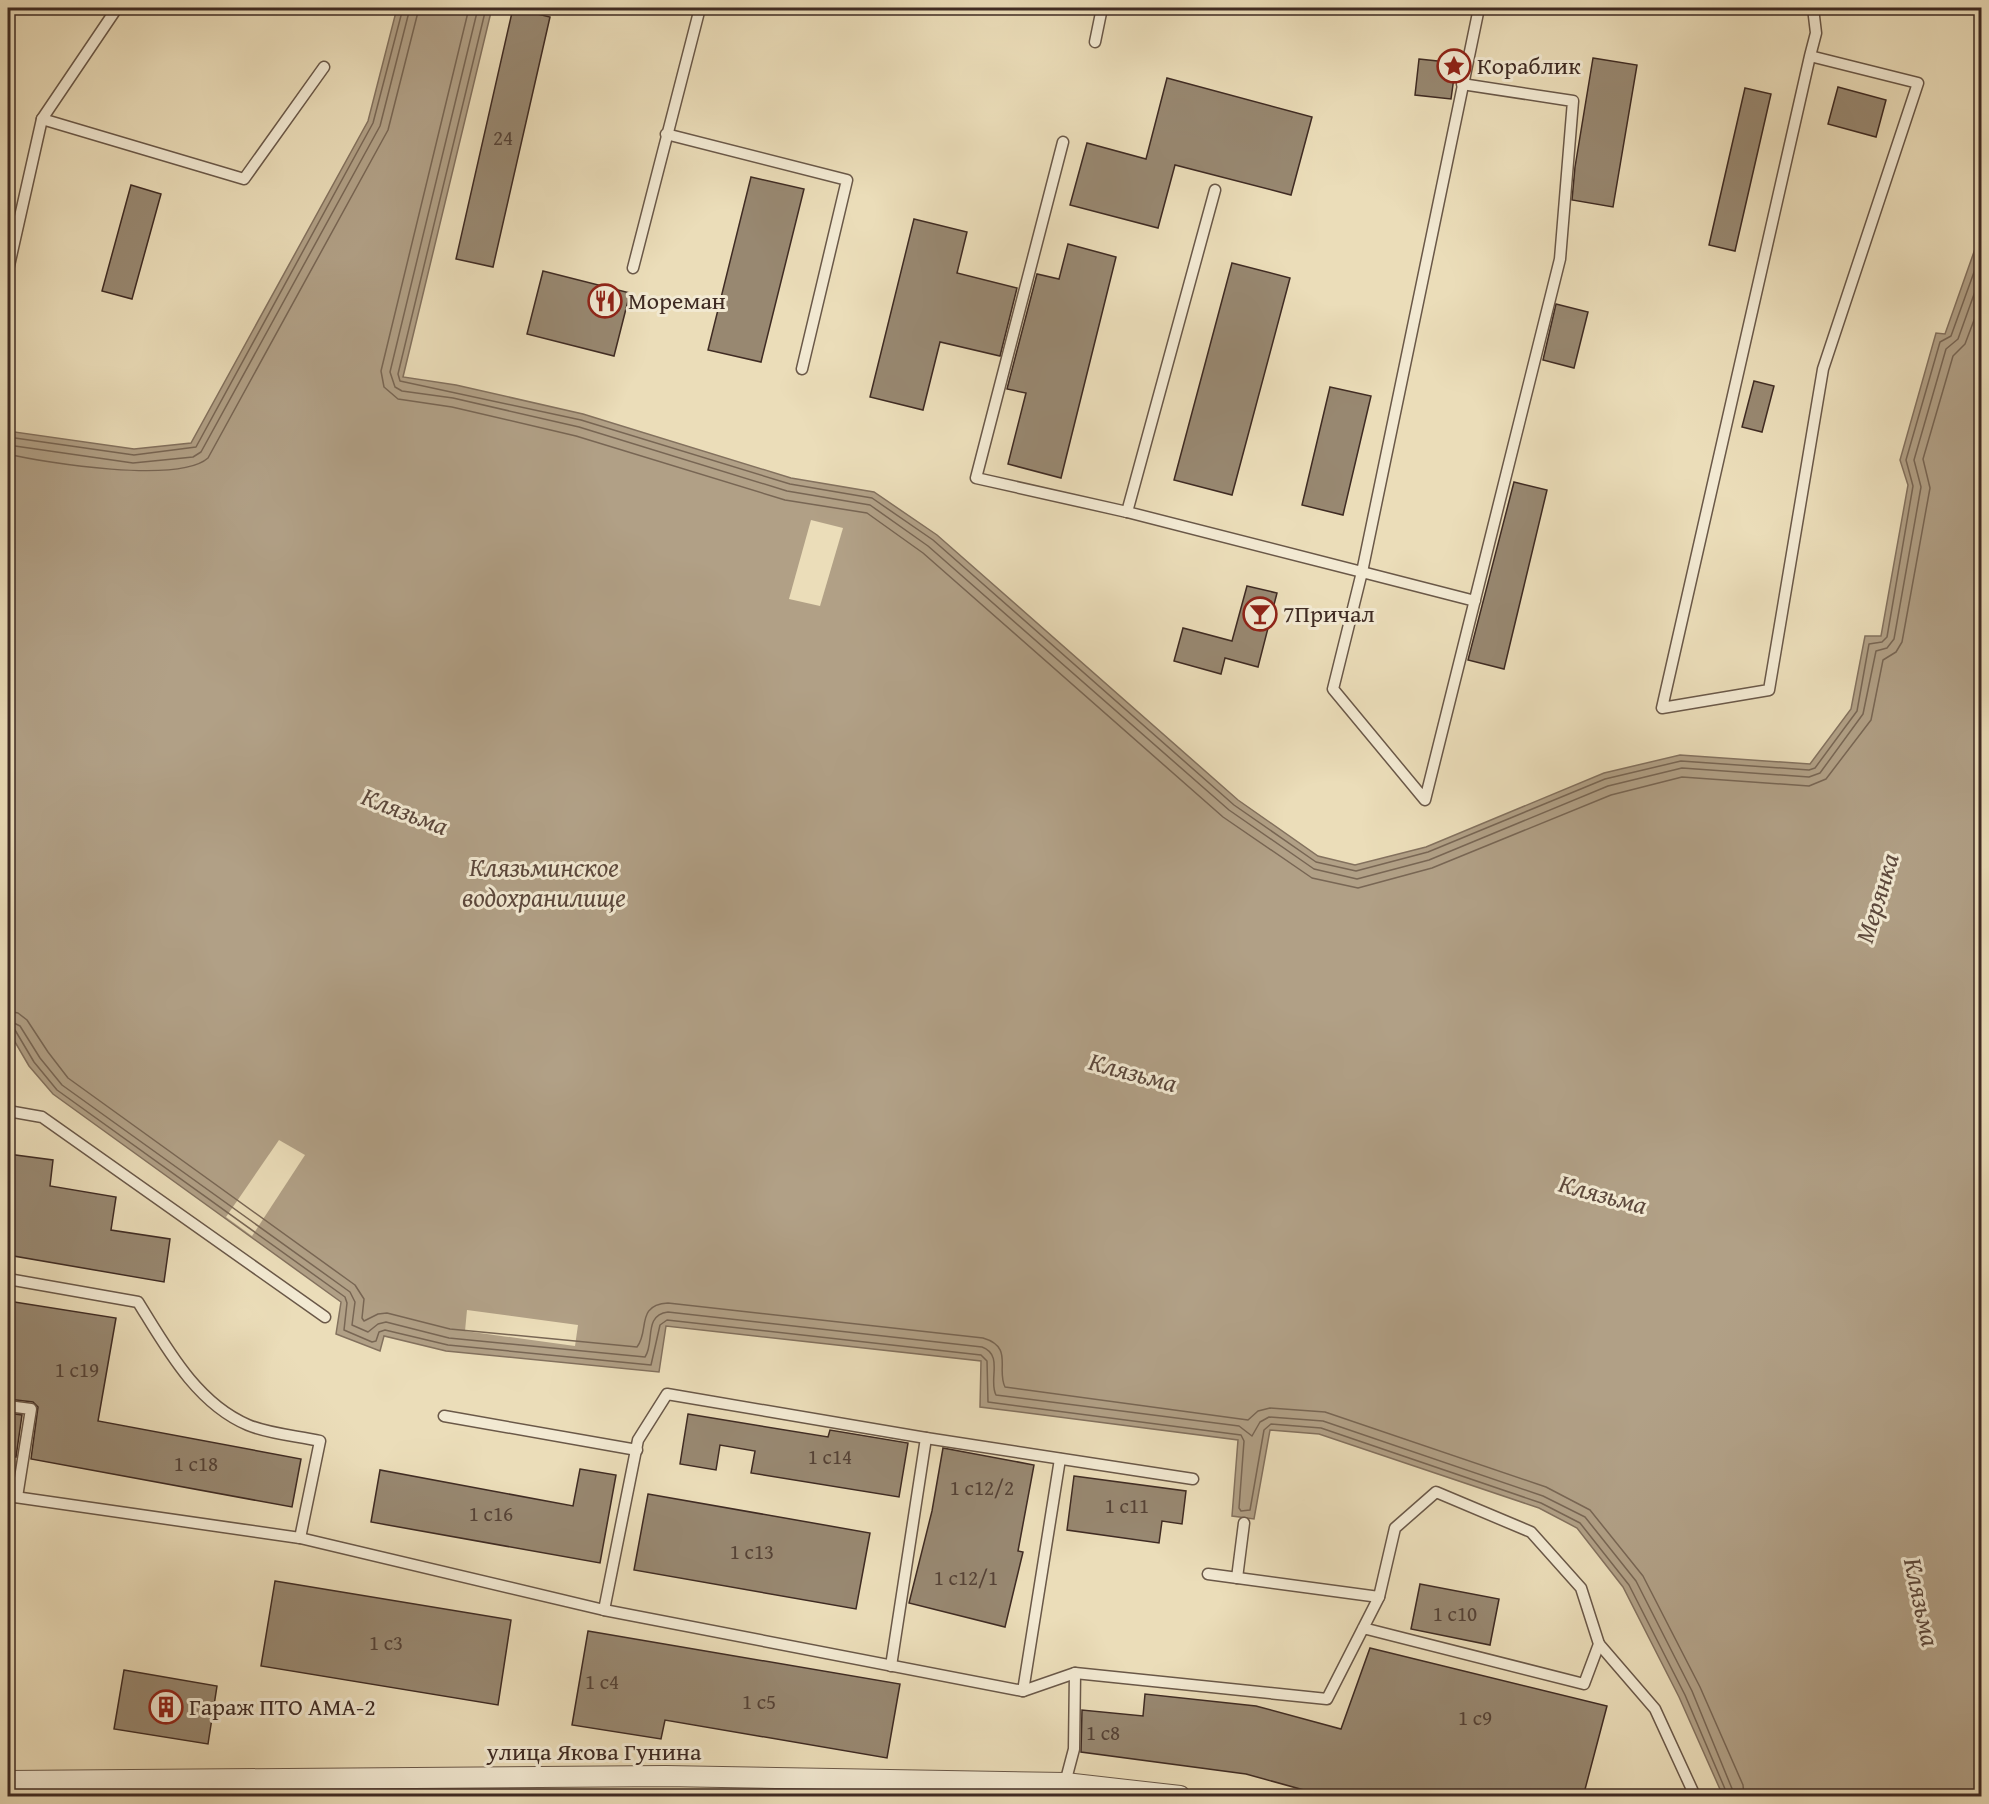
<svg xmlns="http://www.w3.org/2000/svg" width="1989" height="1804" font-family="'Gentium Book Plus',serif">
<rect width="100%" height="100%" fill="#ebddb9"/>
<filter id="stains"><feTurbulence type="fractalNoise" baseFrequency=".00333" numOctaves="4"/><feColorMatrix values="0 0 0 0 .2 0 0 0 0 .09 0 0 0 0 .02 0 0 0 .5 -.17"/></filter>
<radialGradient id="worn" r=".72"><stop offset=".6" stop-color="#630" stop-opacity="0"/><stop offset="1" stop-color="#630" stop-opacity=".3"/></radialGradient>
<!-- water -->
<path fill="#b1a086" stroke="#83715e" stroke-width="1.5" d="M 397,8 L 492,8 L 403,377 L 456,385 L 583,414 L 791,478 L 874,492 L 937,535 L 1238,800 L 1318,856 L 1355,865 L 1426,847 L 1604,773 L 1680,755 L 1810,764 L 1851,709 L 1865,636 L 1881,636 L 1908,485 L 1900,460 L 1936,333 L 1945,334 L 1981,232 L 1981,1796 L 1723,1796 L 1679,1697 L 1623,1587 L 1577,1528 L 1539,1508 L 1319,1434 L 1270,1430 L 1254,1519 L 1232,1516 L 1238,1440 L 980,1407 L 981,1361 L 666,1326 L 659,1372 L 446,1351 L 384,1336 L 380,1351 L 336,1334 L 341,1302 L 53,1094 L 29,1066 L 8,1030 L 8,431 L 134,449 L 191,443 L 368,121 Z"/>
<!-- pier -->
<g fill="#ebddb9">
<path d="M 811,520 L 843,528 L 820,606 L 789,599 Z"/>
<path d="M 279,1140 L 305,1155 L 252,1236 L 226,1217 Z"/>
<path d="M 467,1310 L 578,1325 L 575,1346 L 465,1331 Z"/>
</g>
<g fill="none" stroke-linecap="round" stroke-linejoin="round">
<!-- shore -->
<g stroke="#786654" stroke-width="1.5">
<path d="M 469,8 L 381,371 L 384,387 L 398,399 L 452,407 L 576,436 L 785,500 L 867,513 L 923,553 L 1223,817 L 1312,878 L 1358,888 L 1432,868 L 1611,795 L 1682,777 L 1809,786 L 1826,779 L 1871,720 L 1883,660 L 1896,652 L 1902,642 L 1930,488 L 1923,459 L 1953,356 L 1965,344 L 1982,299"/>
<path d="M 478,8 L 390,372 L 395,387 L 402,391 L 453,398 L 579,427 L 787,491 L 870,505 L 928,546 L 1229,810 L 1314,869 L 1357,879 L 1429,860 L 1608,786 L 1682,768 L 1809,777 L 1820,773 L 1863,714 L 1876,651 L 1887,648 L 1894,639 L 1921,487 L 1914,460 L 1946,349 L 1958,339 L 1982,272"/>
<path d="M 486,8 L 398,374 L 400,381 L 581,420 L 790,484 L 872,498 L 933,540 L 1234,805 L 1316,862 L 1356,871 L 1428,852 L 1605,779 L 1681,761 L 1809,770 L 1815,768 L 1857,711 L 1869,644 L 1882,642 L 1887,637 L 1913,486 L 1906,460 L 1940,342 L 1951,336 L 1982,250"/>
<path d="M 8,437 L 134,455 L 196,447 L 373,123 L 403,8"/>
<path d="M 8,445 L 133,463 L 193,457 L 201,452 L 380,126 L 410,8"/>
<path d="M 8,454 C 45,463 179,484 208,458 L 388,130 L 419,8"/>
<path d="M 8,1011 L 18,1013 L 27,1020 L 48,1052 L 68,1078 L 355,1285 L 364,1299 L 362,1318 L 364,1321 L 378,1314 L 387,1313 L 450,1329 L 637,1347 C 650,1331 635,1305 668,1303 L 983,1338 C 1014,1347 996,1369 1005,1387 L 1248,1420 L 1258,1411 L 1270,1408 L 1325,1412 L 1546,1487 L 1590,1510 L 1643,1576 L 1700,1687 L 1743,1785 L 1744,1796"/>
<path d="M 8,1020 L 20,1026 L 40,1058 L 62,1085 L 350,1292 L 355,1302 L 352,1325 L 368,1332 L 378,1324 L 386,1322 L 449,1338 L 645,1357 C 655,1343 643,1315 668,1312 L 982,1347 C 1004,1355 988,1380 996,1395 L 1239,1426 L 1252,1436 L 1260,1422 L 1269,1417 L 1323,1421 L 1543,1496 L 1585,1517 L 1636,1581 L 1692,1691 L 1735,1796"/>
<path d="M 8,1028 L 15,1030 L 34,1062 L 57,1090 L 345,1297 L 347,1303 L 344,1330 L 372,1342 L 376,1341 L 379,1332 L 385,1330 L 448,1345 L 651,1365 L 660,1325 L 667,1320 L 981,1355 L 987,1361 L 988,1402 L 1241,1435 L 1244,1441 L 1239,1508 L 1241,1511 L 1250,1510 L 1264,1430 L 1271,1424 L 1321,1428 L 1541,1503 L 1580,1523 L 1629,1585 L 1685,1695 L 1728,1796"/>
</g>
</g>
<!-- building -->
<g fill="#988871" stroke="#3f2b23" stroke-width="1.5">
<path d="M 513,8 L 550,17 L 493,267 L 456,259 Z"/>
<path d="M 1593,58 L 1637,65 L 1613,207 L 1572,200 L 1575,167 Z"/>
<path d="M 1419,59 L 1456,63 L 1451,99 L 1415,95 Z"/>
<path d="M 1167,78 L 1312,117 L 1291,195 L 1175,165 L 1158,228 L 1070,205 L 1087,143 L 1146,159 Z"/>
<path d="M 1838,87 L 1886,100 L 1876,137 L 1828,124 Z"/>
<path d="M 1745,88 L 1771,94 L 1735,251 L 1709,245 Z"/>
<path d="M 751,177 L 804,189 L 761,362 L 708,350 Z"/>
<path d="M 131,185 L 161,194 L 132,299 L 102,291 Z"/>
<path d="M 914,219 L 967,232 L 957,273 L 1017,288 L 1000,356 L 940,342 L 923,410 L 870,397 Z"/>
<path d="M 1068,244 L 1116,257 L 1061,478 L 1008,464 L 1026,393 L 1007,389 L 1037,274 L 1059,279 Z"/>
<path d="M 1232,263 L 1290,278 L 1232,495 L 1174,480 Z"/>
<path d="M 543,271 L 630,293 L 614,356 L 527,334 Z"/>
<path d="M 1556,304 L 1588,312 L 1574,368 L 1543,360 Z"/>
<path d="M 1754,381 L 1774,386 L 1762,432 L 1742,427 Z"/>
<path d="M 1330,387 L 1371,396 L 1343,515 L 1302,505 Z"/>
<path d="M 1514,482 L 1547,490 L 1504,669 L 1468,660 Z"/>
<path d="M 1247,586 L 1277,593 L 1258,667 L 1225,658 L 1221,674 L 1174,661 L 1183,628 L 1232,641 Z"/>
<path d="M 8,1154 L 53,1160 L 50,1186 L 116,1197 L 111,1230 L 170,1239 L 164,1282 L 8,1255 Z"/>
<path d="M 8,1301 L 116,1318 L 98,1421 L 301,1459 L 292,1507 L 31,1459 L 38,1407 L 33,1402 L 8,1399 Z"/>
<path d="M 8,1413 L 22,1415 L 16,1457 L 8,1455 Z"/>
<path d="M 688,1414 L 828,1437 L 830,1430 L 908,1443 L 899,1497 L 751,1473 L 755,1451 L 720,1445 L 716,1470 L 680,1464 Z"/>
<path d="M 943,1448 L 1034,1465 L 1018,1551 L 1023,1552 L 1005,1627 L 909,1603 L 932,1511 Z"/>
<path d="M 580,1469 L 616,1475 L 600,1563 L 371,1522 L 380,1470 L 573,1506 Z"/>
<path d="M 1074,1476 L 1186,1491 L 1182,1524 L 1162,1521 L 1159,1543 L 1067,1530 Z"/>
<path d="M 648,1494 L 870,1533 L 856,1609 L 634,1570 Z"/>
<path d="M 275,1581 L 511,1620 L 498,1705 L 261,1666 Z"/>
<path d="M 1420,1584 L 1499,1599 L 1490,1645 L 1411,1629 Z"/>
<path d="M 588,1631 L 900,1684 L 887,1758 L 665,1720 L 661,1739 L 572,1725 Z"/>
<path d="M 1370,1648 L 1607,1706 L 1583,1797 L 1329,1797 L 1246,1774 L 1081,1752 L 1082,1710 L 1143,1716 L 1145,1694 L 1256,1706 L 1341,1729 Z"/>
<path d="M 124,1670 L 217,1686 L 208,1744 L 114,1729 Z"/>
</g>
<g fill="none" stroke-linecap="round" stroke-linejoin="round">
<defs>
<g id="service">
<path d="M 117,8 L 42,119 L 244,179 L 324,67"/>
<path d="M 1095,42 L 1102,8"/>
<path d="M 1810,56 L 1918,83 L 1823,369 L 1769,690 L 1662,708 L 1810,56 L 1816,33 L 1813,8"/>
<path d="M 1462,84 L 1573,101 L 1560,259 L 1425,800 L 1333,689 L 1362,572 L 1475,601"/>
<path d="M 666,134 L 847,180 L 802,369"/>
<path d="M 1063,142 L 976,478 L 1127,512"/>
<path d="M 1215,190 L 1127,512 L 1362,572 L 1479,8"/>
<path d="M 633,268 L 700,8"/>
<path d="M 8,270 L 42,119"/>
<path d="M 8,1111 L 42,1117 L 325,1317"/>
<path d="M 8,1279 L 138,1302 C 166,1347 196,1403 248,1425 C 269,1434 298,1436 320,1441 L 300,1538"/>
<path d="M 8,1406 L 31,1409 L 17,1497"/>
<path d="M 444,1416 L 637,1450"/>
<path d="M 926,1438 L 1193,1479"/>
<path d="M 8,1496 L 300,1538 L 604,1610 L 1023,1691 L 1075,1673 L 1327,1699 L 1379,1597 L 1395,1528 L 1436,1492 L 1531,1532 L 1581,1588 L 1599,1644 L 1584,1684 L 1363,1628"/>
<path d="M 1208,1574 L 1379,1597"/>
<path d="M 1237,1578 L 1244,1523"/>
<path d="M 604,1610 L 638,1440 L 667,1394 L 926,1438 L 891,1666"/>
<path d="M 1599,1644 L 1655,1709 L 1695,1796"/>
<path d="M 1023,1691 L 1060,1459"/>
<path d="M 1065,1783 L 1074,1749 L 1075,1673"/>
</g>
<path id="minor" d="M 8,1781 L 666,1776 L 1065,1783 L 1180,1796"/>
</defs>
<!-- service casing -->
<use href="#service" stroke="#6a5848" stroke-width="13"/>
<!-- minor casing -->
<use href="#minor" stroke="#6a5848" stroke-width="22"/>
<!-- service -->
<use href="#service" stroke="#f2e9d2" stroke-width="10"/>
<!-- minor -->
<use href="#minor" stroke="#f2e9d2" stroke-width="20"/>
</g>
<!-- icons -->
<defs>
<symbol id="sight-ring" viewBox="-11 -11 22 22"><circle r="9.5" fill="#f2e9d2" stroke="#8f2418" stroke-width="1.5"/><path d="M0-6L1.8-2.2L6-1.7L2.9 1.2L3.7 5.4L0 3.3L-3.7 5.4L-2.9 1.2L-6-1.7L-1.8-2.2Z" fill="#8f2418"/></symbol>
<symbol id="restaurant-ring" viewBox="-11 -11 22 22"><circle r="9.5" fill="#f2e9d2" stroke="#8f2418" stroke-width="1.5"/><path d="M-5-6h1v4h1v-4h1v4h1v-4h1v5L-1.5 .5V6h-2V.5L-5-1ZM5-6V6H3V1.5H1.5Q1.5-4 5-6Z" fill="#8f2418"/></symbol>
<symbol id="bar-ring" viewBox="-11 -11 22 22"><circle r="9.5" fill="#f2e9d2" stroke="#8f2418" stroke-width="1.5"/><path d="M-6-5H6L.8 .8V4.5H3.5V6h-7V4.5H-.8V.8Z" fill="#8f2418"/></symbol>
<symbol id="building-ring" viewBox="-11 -11 22 22"><circle r="9.5" fill="#f2e9d2" stroke="#8f2418" stroke-width="1.5"/><path d="M-4-6H4V6H1V3H-1V6H-4ZM-2.5-4.3h1.7v1.8h-1.7ZM.8-4.3h1.7v1.8H.8ZM-2.5-1h1.7V.8h-1.7ZM.8-1h1.7V.8H.8Z" fill="#8f2418"/></symbol>
</defs>
<g fill-rule="evenodd">
<use href="#sight-ring" x="1435" y="47" width="38" height="38"/>
<use href="#restaurant-ring" x="586" y="282" width="38" height="38"/>
<use href="#bar-ring" x="1241" y="595" width="38" height="38"/>
<use href="#building-ring" x="147" y="1688" width="38" height="38"/>
</g>
<g text-anchor="middle" stroke-width="6" stroke-linejoin="round" paint-order="stroke">
<!-- number labels -->
<g font-size="21" fill="#554236">
<text x="503" y="145">24</text>
<text x="77" y="1377">1 с19</text>
<text x="830" y="1464">1 с14</text>
<text x="196" y="1471">1 с18</text>
<text x="982" y="1495">1 с12/2</text>
<text x="1127" y="1513">1 с11</text>
<text x="491" y="1521">1 с16</text>
<text x="752" y="1559">1 с13</text>
<text x="966" y="1585">1 с12/1</text>
<text x="1455" y="1621">1 с10</text>
<text x="386" y="1650">1 с3</text>
<text x="602" y="1689">1 с4</text>
<text x="759" y="1709">1 с5</text>
<text x="1475" y="1725">1 с9</text>
<text x="1103" y="1740">1 с8</text>
</g>
<!-- poi labels -->
<g font-size="24" fill="#3f2b23" stroke="#f2e9d2" text-anchor="start">
<text x="1477" y="74">Кораблик</text>
<text x="628" y="309">Мореман</text>
<text x="1283" y="622">7Причал</text>
<text x="189" y="1715">Гараж ПТО АМА-2</text>
</g>
<!-- street labels -->
<g font-size="24" fill="#3f2b23" stroke="#f2e9d2">
<text x="594" y="1760">улица Якова Гунина</text>
</g>
<!-- water labels -->
<g font-size="26" font-style="italic" fill="#5c483c" stroke="#f2e9d2">
<text transform="translate(405 811) rotate(21)" y="9">Клязьма</text>
<text x="544" y="876">Клязьминское<tspan x="544" dy="30">водохранилище</tspan></text>
<text transform="translate(1877 898) rotate(-73)" y="9">Мерянка</text>
<text transform="translate(1133 1072) rotate(15)" y="9">Клязьма</text>
<text transform="translate(1603 1194) rotate(15)" y="9">Клязьма</text>
<text transform="translate(1922 1602) rotate(78)" y="9">Клязьма</text>
</g>
</g>
<!-- margin -->
<rect width="1989" height="1804" fill="none" stroke="#ebddb9" stroke-width="30"/>
<rect x="9" y="9" width="1971" height="1786" fill="none" stroke="#3f2b23" stroke-width="3"/>
<rect x="15" y="15" width="1959" height="1774" fill="none" stroke="#3f2b23" stroke-width="1.5"/>
<rect width="100%" height="100%" filter="url(#stains)"/>
<rect width="100%" height="100%" fill="url(#worn)"/>
</svg>
